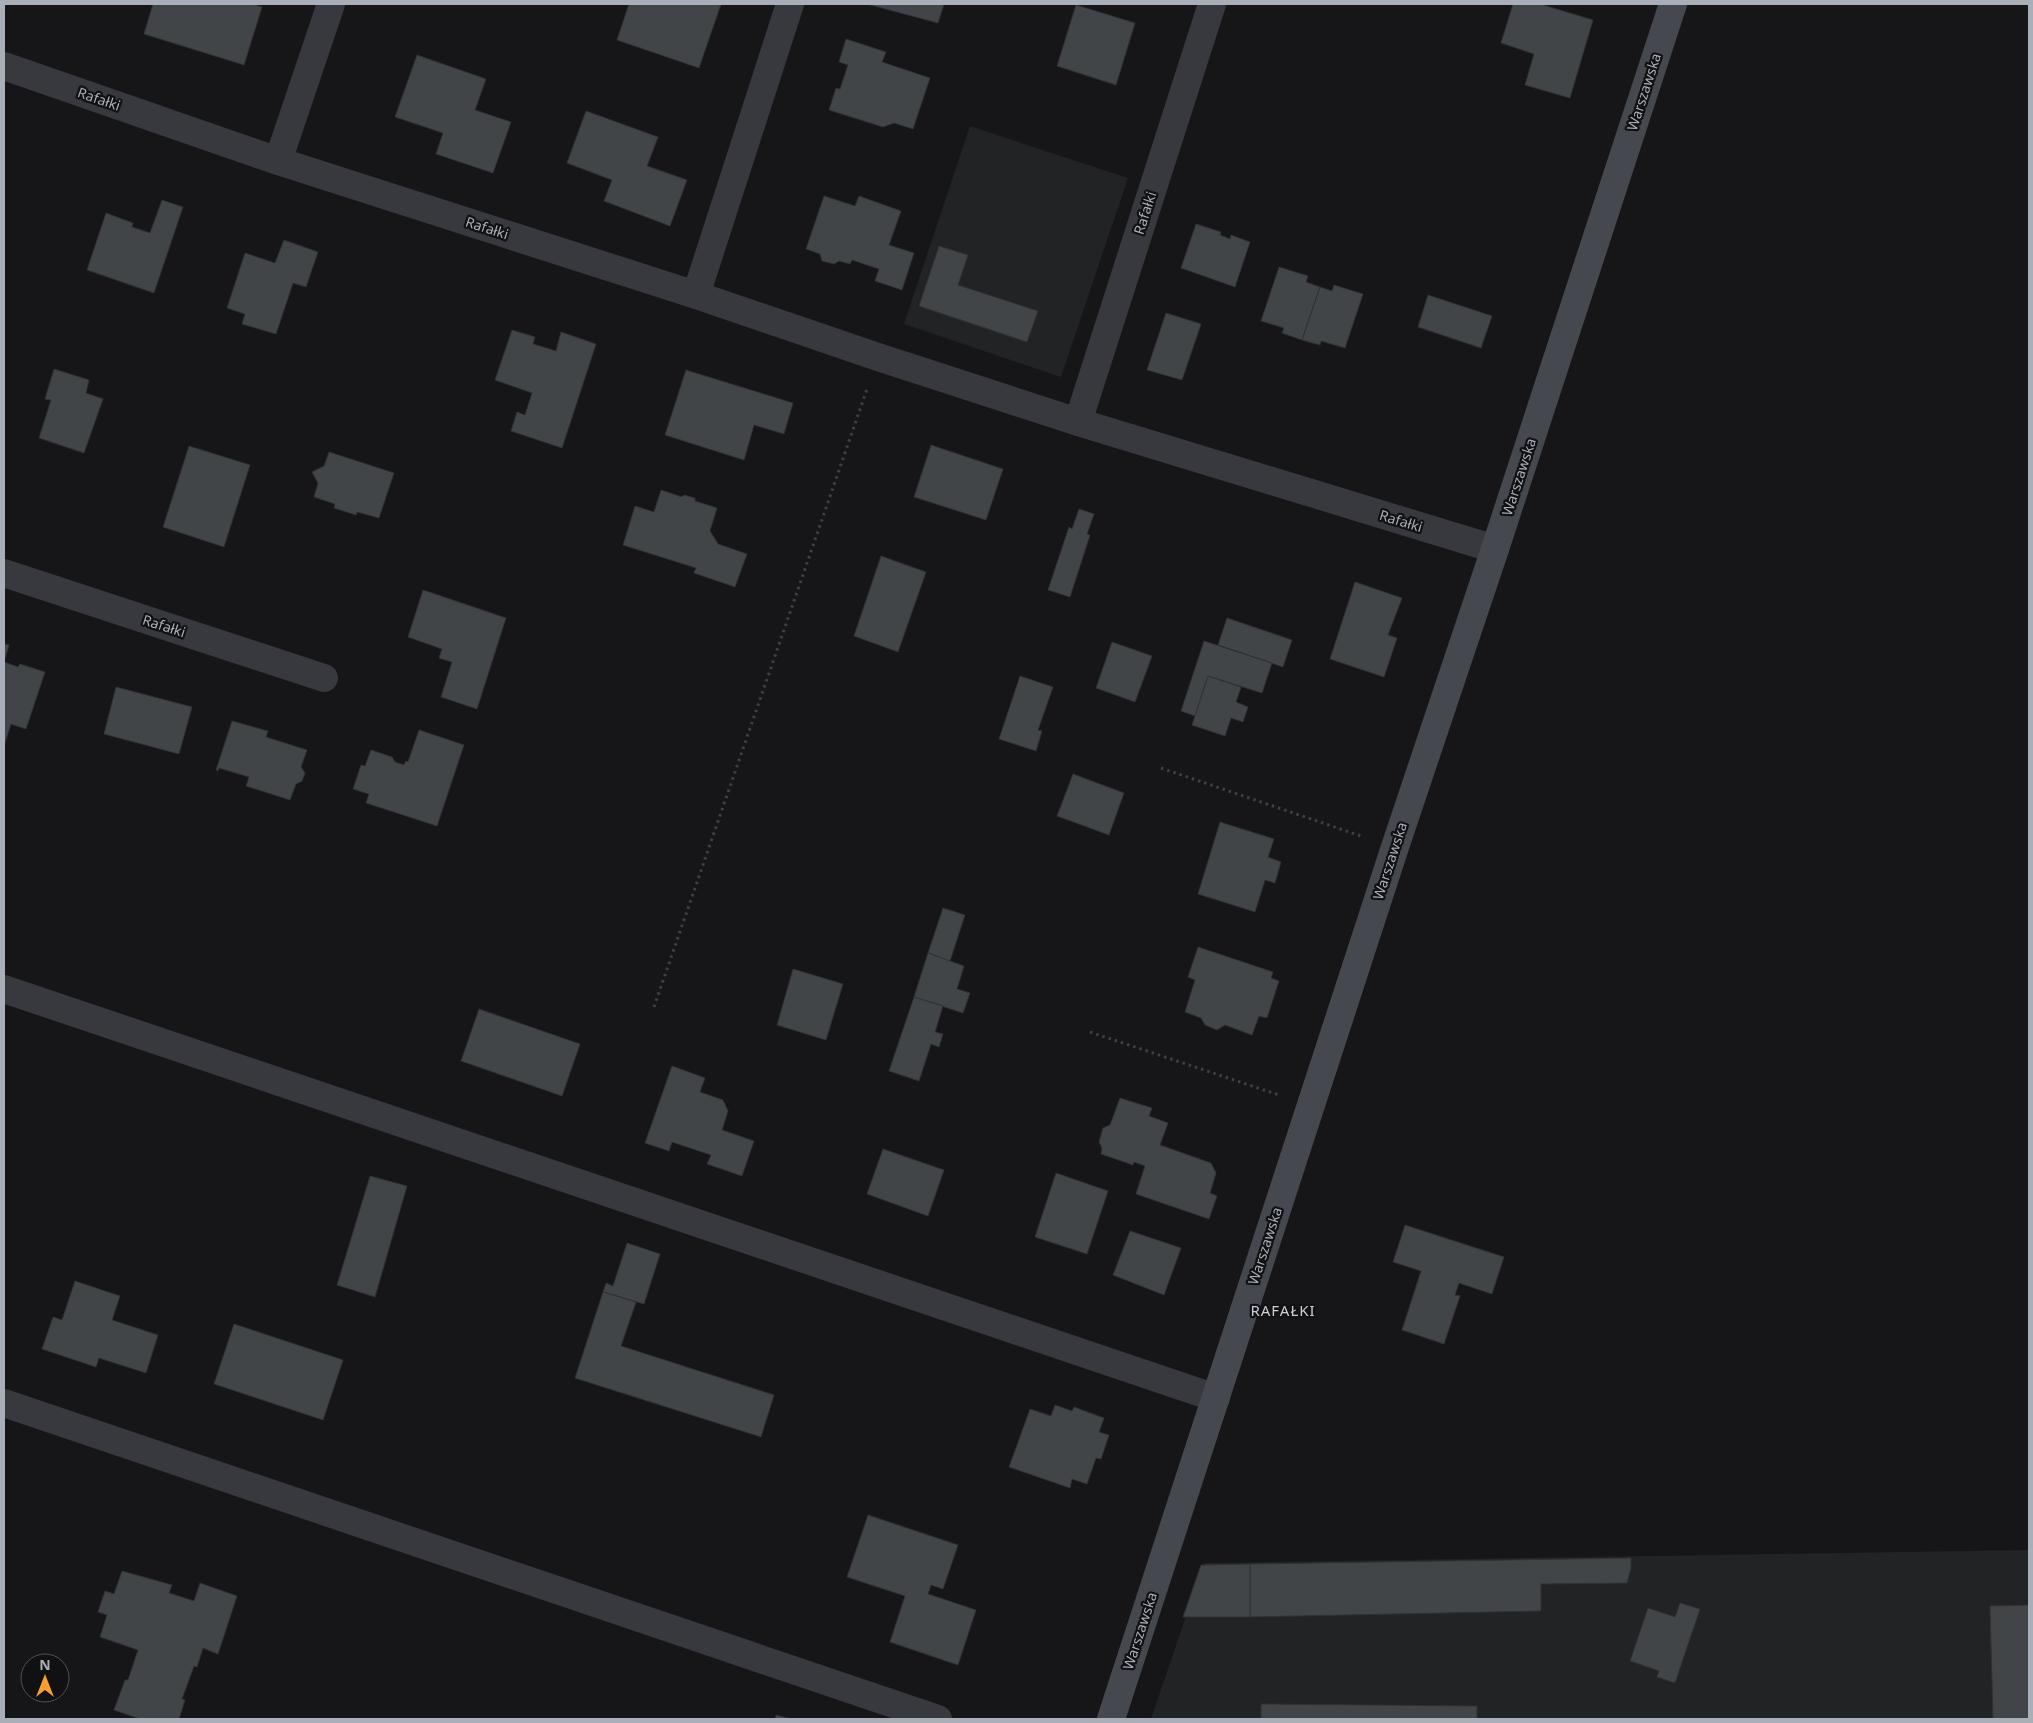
<svg xmlns="http://www.w3.org/2000/svg" width="2033" height="1723" font-family="'Noto Sans',sans-serif">
<rect width="100%" height="100%" fill="#161618"/>
<!-- built -->
<g fill="#222325">
<path d="M 970,126 L 1128,178 L 1061,377 L 904,324 Z"/>
<path d="M 2029,1550 L 2029,1719 L 1151,1719 L 1204,1563 Z"/>
</g>
<!-- building -->
<g fill="#424548" stroke="#303134">
<path d="M 153,4 L 252,4 L 262,7 L 244,65 L 144,34 Z"/>
<path d="M 629,4 L 721,4 L 699,68 L 617,40 Z"/>
<path d="M 867,4 L 944,4 L 938,23 Z"/>
<path d="M 1513,4 L 1540,4 L 1593,20 L 1570,98 L 1525,85 L 1534,54 L 1501,43 Z"/>
<path d="M 1076,5 L 1135,23 L 1116,85 L 1057,66 Z"/>
<path d="M 846,39 L 886,52 L 882,62 L 930,78 L 913,129 L 894,123 L 883,127 L 829,110 L 836,88 L 840,89 L 848,65 L 839,62 Z"/>
<path d="M 417,55 L 486,79 L 475,110 L 511,122 L 493,173 L 436,154 L 443,133 L 395,117 Z"/>
<path d="M 586,111 L 658,137 L 647,166 L 687,180 L 670,226 L 604,201 L 612,180 L 567,163 Z"/>
<path d="M 824,196 L 855,206 L 859,196 L 901,211 L 889,245 L 914,253 L 902,290 L 875,281 L 879,269 L 852,260 L 850,264 L 839,261 L 834,264 L 822,261 L 820,254 L 806,249 Z"/>
<path d="M 162,200 L 183,207 L 154,293 L 87,270 L 106,213 L 133,223 L 132,227 L 150,233 Z"/>
<path d="M 1196,224 L 1221,232 L 1220,235 L 1230,239 L 1231,235 L 1250,242 L 1235,287 L 1181,268 Z"/>
<path d="M 284,240 L 318,252 L 306,287 L 293,283 L 276,334 L 242,324 L 245,314 L 227,308 L 245,253 L 275,263 Z"/>
<path d="M 939,246 L 968,255 L 958,285 L 1038,311 L 1027,342 L 919,306 Z"/>
<path d="M 1279,267 L 1308,276 L 1306,282 L 1320,287 L 1302,340 L 1282,333 L 1284,328 L 1261,321 Z"/>
<path d="M 1334,285 L 1363,294 L 1345,348 L 1321,341 L 1320,345 L 1302,340 L 1320,287 L 1332,291 Z"/>
<path d="M 1428,295 L 1492,316 L 1481,348 L 1418,327 Z"/>
<path d="M 1166,313 L 1201,324 L 1182,380 L 1147,370 Z"/>
<path d="M 512,330 L 535,337 L 533,344 L 556,351 L 561,332 L 596,344 L 562,448 L 511,431 L 517,412 L 525,415 L 532,393 L 495,380 Z"/>
<path d="M 54,369 L 89,380 L 86,393 L 103,399 L 84,453 L 39,438 L 51,400 L 45,399 Z"/>
<path d="M 686,370 L 793,403 L 784,434 L 754,425 L 744,460 L 665,435 Z"/>
<path d="M 931,445 L 1003,469 L 986,520 L 914,497 Z"/>
<path d="M 189,446 L 250,465 L 224,547 L 163,527 Z"/>
<path d="M 329,452 L 394,473 L 379,518 L 357,512 L 356,515 L 334,508 L 335,504 L 314,497 L 318,483 L 312,472 L 324,466 Z"/>
<path d="M 661,490 L 682,497 L 684,495 L 695,498 L 695,501 L 717,508 L 710,531 L 718,544 L 747,554 L 735,587 L 694,573 L 696,568 L 623,545 L 635,506 L 654,512 Z"/>
<path d="M 1079,509 L 1094,514 L 1087,534 L 1090,535 L 1070,597 L 1048,590 L 1069,527 L 1072,529 Z"/>
<path d="M 881,556 L 926,572 L 898,652 L 854,636 Z"/>
<path d="M 1355,582 L 1402,598 L 1388,635 L 1397,638 L 1384,677 L 1330,659 Z"/>
<path d="M 423,590 L 506,618 L 477,709 L 441,697 L 452,662 L 439,658 L 442,649 L 408,637 Z"/>
<path d="M 1227,618 L 1292,640 L 1283,667 L 1218,645 Z"/>
<path d="M 1204,641 L 1272,663 L 1262,693 L 1208,676 L 1195,716 L 1181,711 Z"/>
<path d="M 1112,642 L 1152,656 L 1135,702 L 1096,688 Z"/>
<path d="M 4,644 L 9,645 L 4,662 L 18,667 L 20,664 L 45,672 L 26,729 L 11,724 L 4,746 Z"/>
<path d="M 1020,676 L 1053,687 L 1038,730 L 1042,731 L 1036,751 L 999,739 Z"/>
<path d="M 1208,676 L 1241,687 L 1236,702 L 1248,707 L 1243,722 L 1231,718 L 1225,736 L 1192,725 Z"/>
<path d="M 116,687 L 192,707 L 179,754 L 104,734 Z"/>
<path d="M 232,721 L 268,731 L 266,737 L 307,750 L 301,767 L 305,773 L 302,781 L 296,784 L 290,800 L 246,786 L 249,777 L 219,768 L 218,771 L 216,770 Z"/>
<path d="M 419,730 L 464,745 L 437,826 L 366,803 L 369,794 L 353,789 L 361,765 L 365,766 L 371,750 L 392,757 L 395,762 L 404,765 L 406,761 L 408,762 Z"/>
<path d="M 1073,774 L 1124,793 L 1109,835 L 1057,816 Z"/>
<path d="M 1220,822 L 1274,839 L 1268,857 L 1281,862 L 1275,883 L 1265,880 L 1255,912 L 1198,894 Z"/>
<path d="M 943,908 L 965,915 L 950,961 L 928,953 Z"/>
<path d="M 1198,947 L 1273,972 L 1271,978 L 1279,981 L 1267,1018 L 1259,1016 L 1252,1035 L 1225,1025 L 1217,1030 L 1205,1025 L 1201,1018 L 1185,1012 L 1195,980 L 1188,977 Z"/>
<path d="M 928,953 L 964,966 L 957,989 L 970,993 L 963,1013 L 914,997 Z"/>
<path d="M 793,969 L 843,984 L 826,1040 L 777,1025 Z"/>
<path d="M 914,997 L 943,1006 L 935,1032 L 943,1034 L 939,1047 L 931,1044 L 919,1081 L 889,1071 Z"/>
<path d="M 479,1009 L 580,1044 L 562,1096 L 461,1061 Z"/>
<path d="M 672,1066 L 705,1078 L 700,1092 L 723,1100 L 728,1111 L 722,1130 L 754,1141 L 742,1176 L 707,1164 L 711,1155 L 672,1142 L 669,1151 L 645,1143 Z"/>
<path d="M 1120,1098 L 1152,1108 L 1149,1116 L 1168,1123 L 1160,1145 L 1211,1163 L 1216,1173 L 1210,1193 L 1217,1196 L 1209,1219 L 1136,1194 L 1145,1166 L 1134,1162 L 1133,1165 L 1101,1154 L 1102,1148 L 1099,1142 L 1103,1128 L 1110,1125 Z"/>
<path d="M 883,1149 L 944,1170 L 928,1216 L 867,1194 Z"/>
<path d="M 1056,1173 L 1108,1191 L 1087,1254 L 1035,1237 Z"/>
<path d="M 370,1176 L 407,1186 L 375,1297 L 337,1285 Z"/>
<path d="M 1405,1225 L 1504,1257 L 1492,1294 L 1459,1283 L 1455,1295 L 1460,1296 L 1444,1344 L 1402,1330 L 1421,1271 L 1393,1262 Z"/>
<path d="M 1130,1231 L 1181,1248 L 1164,1295 L 1113,1275 Z"/>
<path d="M 627,1243 L 660,1254 L 644,1304 L 603,1292 L 606,1283 L 613,1286 Z"/>
<path d="M 75,1281 L 120,1296 L 112,1320 L 158,1335 L 146,1373 L 99,1358 L 96,1367 L 42,1349 L 53,1317 L 62,1320 Z"/>
<path d="M 603,1292 L 636,1302 L 621,1346 L 774,1395 L 761,1437 L 575,1378 Z"/>
<path d="M 234,1324 L 343,1360 L 323,1420 L 214,1384 Z"/>
<path d="M 1055,1405 L 1072,1411 L 1074,1407 L 1104,1418 L 1099,1432 L 1109,1435 L 1101,1459 L 1096,1458 L 1087,1484 L 1072,1479 L 1070,1488 L 1009,1467 L 1030,1409 L 1051,1416 Z"/>
<path d="M 868,1515 L 958,1545 L 943,1589 L 931,1585 L 928,1594 L 976,1610 L 958,1665 L 890,1642 L 905,1596 L 847,1577 Z"/>
<path d="M 1631,1558 L 1631,1568 L 1627,1583 L 1541,1584 L 1541,1611 L 1250,1617 L 1250,1564 Z"/>
<path d="M 1250,1564 L 1250,1617 L 1183,1617 L 1201,1565 Z"/>
<path d="M 122,1571 L 172,1585 L 169,1593 L 194,1601 L 200,1583 L 237,1596 L 218,1654 L 203,1648 L 197,1667 L 194,1666 L 182,1699 L 185,1700 L 179,1719 L 140,1719 L 114,1710 L 125,1680 L 128,1680 L 138,1650 L 100,1637 L 107,1615 L 98,1612 L 105,1591 L 114,1594 Z"/>
<path d="M 1680,1603 L 1700,1609 L 1675,1683 L 1657,1677 L 1659,1671 L 1630,1661 L 1648,1608 L 1675,1617 Z"/>
<path d="M 2029,1605 L 2029,1719 L 1993,1719 L 1990,1606 Z"/>
<path d="M 1261,1704 L 1477,1706 L 1477,1719 L 1261,1719 Z"/>
<path d="M 776,1715 L 792,1719 L 775,1719 Z"/>
</g>
<g fill="none" stroke-linecap="round" stroke-linejoin="round">
<!-- path -->
<g stroke="#3d4045" stroke-width="3" stroke-dasharray="2.5 4" stroke-linecap="butt">
<path d="M 1161,768 L 1364,837"/>
<path d="M 654,1007 L 867,389"/>
<path d="M 1090,1032 L 1279,1095"/>
</g>
<!-- street -->
<g stroke="#37393e" stroke-width="28">
<path d="M 4,66 L 278,161 L 696,295 L 878,357 L 1078,422 L 1495,549"/>
<path d="M 278,161 L 331,4"/>
<path d="M 696,295 L 790,4"/>
<path d="M 1078,422 L 1212,4"/>
<path d="M 4,573 L 324,678"/>
<path d="M 4,989 L 1216,1398"/>
<path d="M 4,1403 L 938,1719"/>
</g>
<!-- secondary -->
<path stroke="#45484e" stroke-width="28" d="M 1111,1719 L 1395,847 L 1495,549 L 1673,4"/>
</g>
<g text-anchor="middle" stroke-width="4.5" stroke-linejoin="round" paint-order="stroke">
<!-- street labels -->
<g font-size="14" fill="#a8afb9" stroke="#111113">
<text transform="translate(1644 92) rotate(-72)" y="5">Warszawska</text>
<text transform="translate(99 99) rotate(19)" y="5">Rafałki</text>
<text transform="translate(1145 213) rotate(-72)" y="5">Rafałki</text>
<text transform="translate(487 228) rotate(18)" y="5">Rafałki</text>
<text transform="translate(1519 477) rotate(-72)" y="5">Warszawska</text>
<text transform="translate(1401 521) rotate(17)" y="5">Rafałki</text>
<text transform="translate(164 626) rotate(18)" y="5">Rafałki</text>
<text transform="translate(1390 861) rotate(-72)" y="5">Warszawska</text>
<text transform="translate(1265 1246) rotate(-72)" y="5">Warszawska</text>
<text transform="translate(1140 1631) rotate(-72)" y="5">Warszawska</text>
</g>
<!-- neighbourhood labels -->
<g font-size="15" letter-spacing="1" fill="#c9cdd5" stroke="#111113">
<text x="1283" y="1316">RAFAŁKI</text>
</g>
</g>
<!-- border -->
<rect width="2033" height="1723" fill="none" stroke="#a8afb9" stroke-width="10"/>
<!-- north arrow -->
<g transform="translate(45 1678)"><circle r="24" fill="#111113" stroke="#4d5055"/>
<path d="M0-4L9 19L0 12L-9 19Z" fill="#f89e2e"/>
<text y="-8" font-size="14" font-weight="bold" text-anchor="middle" fill="#a8afb9">N</text>
</g>
</svg>
